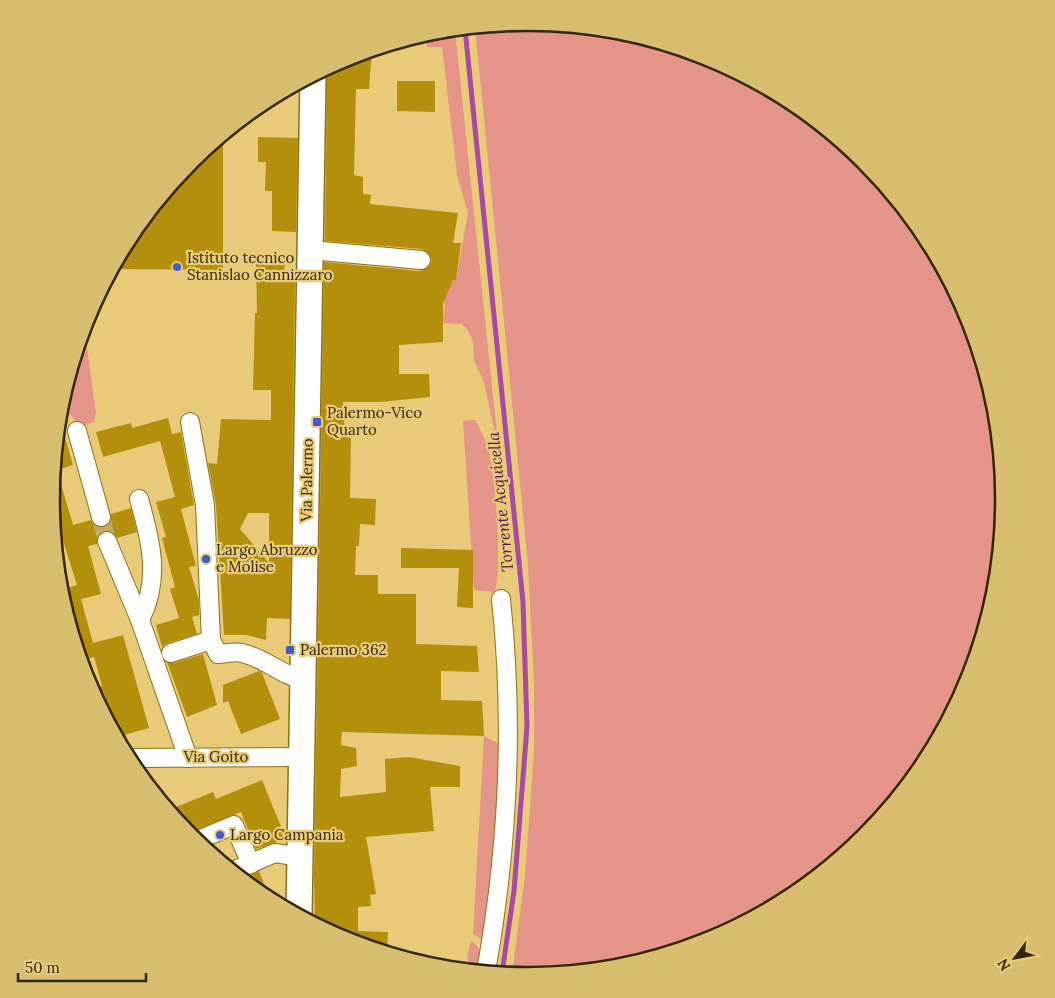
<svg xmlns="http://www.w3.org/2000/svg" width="1055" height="998" font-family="Lora,serif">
<rect width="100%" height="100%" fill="#e8ca78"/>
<!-- green -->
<g fill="#e59587">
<path d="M 527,23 L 621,32 L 710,59 L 792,103 L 865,162 L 924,235 L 968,317 L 995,406 L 1004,499 L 995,592 L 968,682 L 924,764 L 864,836 L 792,895 L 710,939 L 620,966 L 527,975 L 512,974 L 525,875 L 534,753 L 534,683 L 528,565 L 475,28 Z"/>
<path d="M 455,30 L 499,453 L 484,382 L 474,361 L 473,341 L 467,329 L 461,324 L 443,323 L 445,299 L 453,280 L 456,279 L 468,213 L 457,175 L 442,47 L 427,47 L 426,34 Z"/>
<path d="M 84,327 L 96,413 L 94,422 L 81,427 L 61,404 Z"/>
<path d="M 475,420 C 480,429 485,438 488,448 C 496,479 502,561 495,592 L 474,590 L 463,421 Z"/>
<path d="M 484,736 L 503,746 L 503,769 L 485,941 L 473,934 Z"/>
<path d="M 471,941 C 483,949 482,957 482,971 L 471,970 L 467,957 Z"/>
</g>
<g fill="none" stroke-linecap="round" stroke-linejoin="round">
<!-- stream -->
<path stroke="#a94aa3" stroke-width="5" d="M 465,29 L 523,602 L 527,727 L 514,891 L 502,973"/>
</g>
<!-- building -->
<g fill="#b38f0c" fill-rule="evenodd">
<path d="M 372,51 L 369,89 L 356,89 L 354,175 L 363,177 L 363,194 L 371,195 L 370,204 L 458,213 L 453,243 L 461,243 L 456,280 L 453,280 L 443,304 L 443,342 L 399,345 L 399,374 L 429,374 L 430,397 L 381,402 L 343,402 L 345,437 L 351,438 L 350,498 L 376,499 L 375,525 L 360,524 L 359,546 L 356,546 L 355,575 L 378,575 L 378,594 L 416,594 L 416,644 L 477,646 L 479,672 L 441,671 L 441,700 L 482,701 L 484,736 L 342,732 L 341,745 L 356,748 L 357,766 L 341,769 L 340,797 L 386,792 L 385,759 L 409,757 L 460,766 L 460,787 L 430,787 L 434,831 L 366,837 L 376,894 L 370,895 L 371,906 L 358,907 L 358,931 L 388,932 L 387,952 L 345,939 L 315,923 L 314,876 L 324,262 L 420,271 L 429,266 L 432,260 L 427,252 L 422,249 L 325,241 L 327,76 L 326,69 L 346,59 Z"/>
<path d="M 397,81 L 435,81 L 435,112 L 397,111 Z"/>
<path d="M 223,135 L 223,270 L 113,269 L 131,234 L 191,162 Z"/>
<path d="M 258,137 L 298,138 L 296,232 L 272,231 L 272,191 L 265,191 L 266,162 L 258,162 Z"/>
<path d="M 256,257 L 285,258 L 284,281 L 295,281 L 290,619 L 267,618 L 266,640 L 246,635 L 224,635 L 216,505 L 208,463 L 217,464 L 221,419 L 271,420 L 271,390 L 253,390 L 255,313 L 257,313 ZM 248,513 L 269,513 L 269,563 L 240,529 Z"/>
<path d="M 168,418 L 172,434 L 181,432 L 194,505 L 181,509 L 196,566 L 189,567 L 199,600 L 199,615 L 192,617 L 197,634 L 168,643 L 162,647 L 156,625 L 179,618 L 170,589 L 175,587 L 162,538 L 166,537 L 156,502 L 175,497 L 160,441 L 103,457 L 96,432 L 131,423 L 132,428 Z"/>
<path d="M 60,420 L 73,465 L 57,470 L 73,525 L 91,520 L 94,525 L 103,527 L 109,524 L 111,514 L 131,508 L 137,532 L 117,538 L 113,532 L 103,531 L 98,535 L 97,544 L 88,546 L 101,594 L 81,599 L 93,643 L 123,635 L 149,728 L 117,737 L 95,696 L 93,689 L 102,686 L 94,657 L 81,661 L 60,592 L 60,590 L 77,585 L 60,531 L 54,533 L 51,499 Z"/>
<path d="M 401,548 L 473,550 L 473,608 L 457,607 L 459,568 L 401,568 Z"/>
<path d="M 203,654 L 217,705 L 187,717 L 167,662 L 174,663 Z"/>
<path d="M 259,671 L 262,673 L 280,719 L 241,734 L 228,701 L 223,703 L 223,685 Z"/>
<path d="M 262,780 L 286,839 L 256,849 L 241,812 L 188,833 L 169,810 L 213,792 L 216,799 Z"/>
<path d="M 259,871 L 270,899 L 242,879 Z"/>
</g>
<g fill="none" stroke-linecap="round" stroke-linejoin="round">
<!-- street-tunnel -->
<path stroke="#c4a961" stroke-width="18" stroke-dasharray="18 9" stroke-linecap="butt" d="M 101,517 L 107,541"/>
<defs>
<g id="street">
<path d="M 310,250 L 421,260"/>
<path d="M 190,422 L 205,505 L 211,640 L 218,654 C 225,654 235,651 242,653 C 265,658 282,676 304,680"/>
<path d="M 77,431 L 101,517"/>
<path d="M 139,499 C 151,541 161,579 140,620"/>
<path d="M 107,541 L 140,620 L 188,758"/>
<path d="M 171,653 L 211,640"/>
<path d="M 128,758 L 304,757"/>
<path d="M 196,841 L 234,825 L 251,864"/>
<path d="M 233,871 L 275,853 L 301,857"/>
<path d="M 486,971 C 508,849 514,723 501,599"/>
</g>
<path id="secondary" d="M 299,915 L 313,76"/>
</defs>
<!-- street casing -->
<use href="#street" stroke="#8c7016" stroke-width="20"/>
<!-- secondary casing -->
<use href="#secondary" stroke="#8c7016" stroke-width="28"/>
<!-- street -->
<use href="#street" stroke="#fff" stroke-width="18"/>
<!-- secondary -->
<use href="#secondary" stroke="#fff" stroke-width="25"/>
</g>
<!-- markers -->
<g fill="#425acd" stroke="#e8ca78" stroke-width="2">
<circle cx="177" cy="267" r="5"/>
<rect x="312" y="417" width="10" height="10" rx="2.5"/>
<circle cx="206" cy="559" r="5"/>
<rect x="285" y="645" width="10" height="10" rx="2.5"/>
<circle cx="220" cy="835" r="5"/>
</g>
<g text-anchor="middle" stroke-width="4.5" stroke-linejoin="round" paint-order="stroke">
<!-- poi labels -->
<g font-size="15" fill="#322703" stroke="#e8ca78" text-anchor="start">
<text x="187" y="263">Istituto tecnico<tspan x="187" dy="17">Stanislao Cannizzaro</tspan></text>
<text x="327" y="418">Palermo-Vico<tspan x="327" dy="17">Quarto</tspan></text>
<text x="216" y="555">Largo Abruzzo<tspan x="216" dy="17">e Molise</tspan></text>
<text x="300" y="655">Palermo 362</text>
<text x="230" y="840">Largo Campania</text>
</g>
<!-- street labels -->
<g font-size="15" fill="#322703" stroke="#e8ca78">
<text transform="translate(307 480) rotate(-89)" y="5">Via Palermo</text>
<text x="216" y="762">Via Goito</text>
</g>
<!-- water labels -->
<g font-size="16" font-style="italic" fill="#51134e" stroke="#e8ca78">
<text transform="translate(500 502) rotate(-96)" y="6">Torrente Acquicella</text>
</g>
</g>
<!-- crop -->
<path d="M0 0H1055V998H0ZM527 31H528A467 467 0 0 1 995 498V500A467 467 0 0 1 528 967H527A467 467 0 0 1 60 500V498A467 467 0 0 1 527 31Z" fill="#d9bd6f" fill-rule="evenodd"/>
<path fill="none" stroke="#322703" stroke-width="2.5" d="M527 31H528A467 467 0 0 1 995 498V500A467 467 0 0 1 528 967H527A467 467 0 0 1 60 500V498A467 467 0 0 1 527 31Z"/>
<!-- north arrow -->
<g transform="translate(1015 958) rotate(238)" stroke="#e8ca78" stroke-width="4" paint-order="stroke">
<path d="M0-4L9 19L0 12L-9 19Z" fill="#322703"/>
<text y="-8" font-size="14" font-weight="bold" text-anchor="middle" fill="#322703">N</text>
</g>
<!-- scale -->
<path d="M18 973v8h128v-8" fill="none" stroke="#322703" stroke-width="2.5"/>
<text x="25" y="973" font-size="15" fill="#322703" stroke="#e8ca78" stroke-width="4" paint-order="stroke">50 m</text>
</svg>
